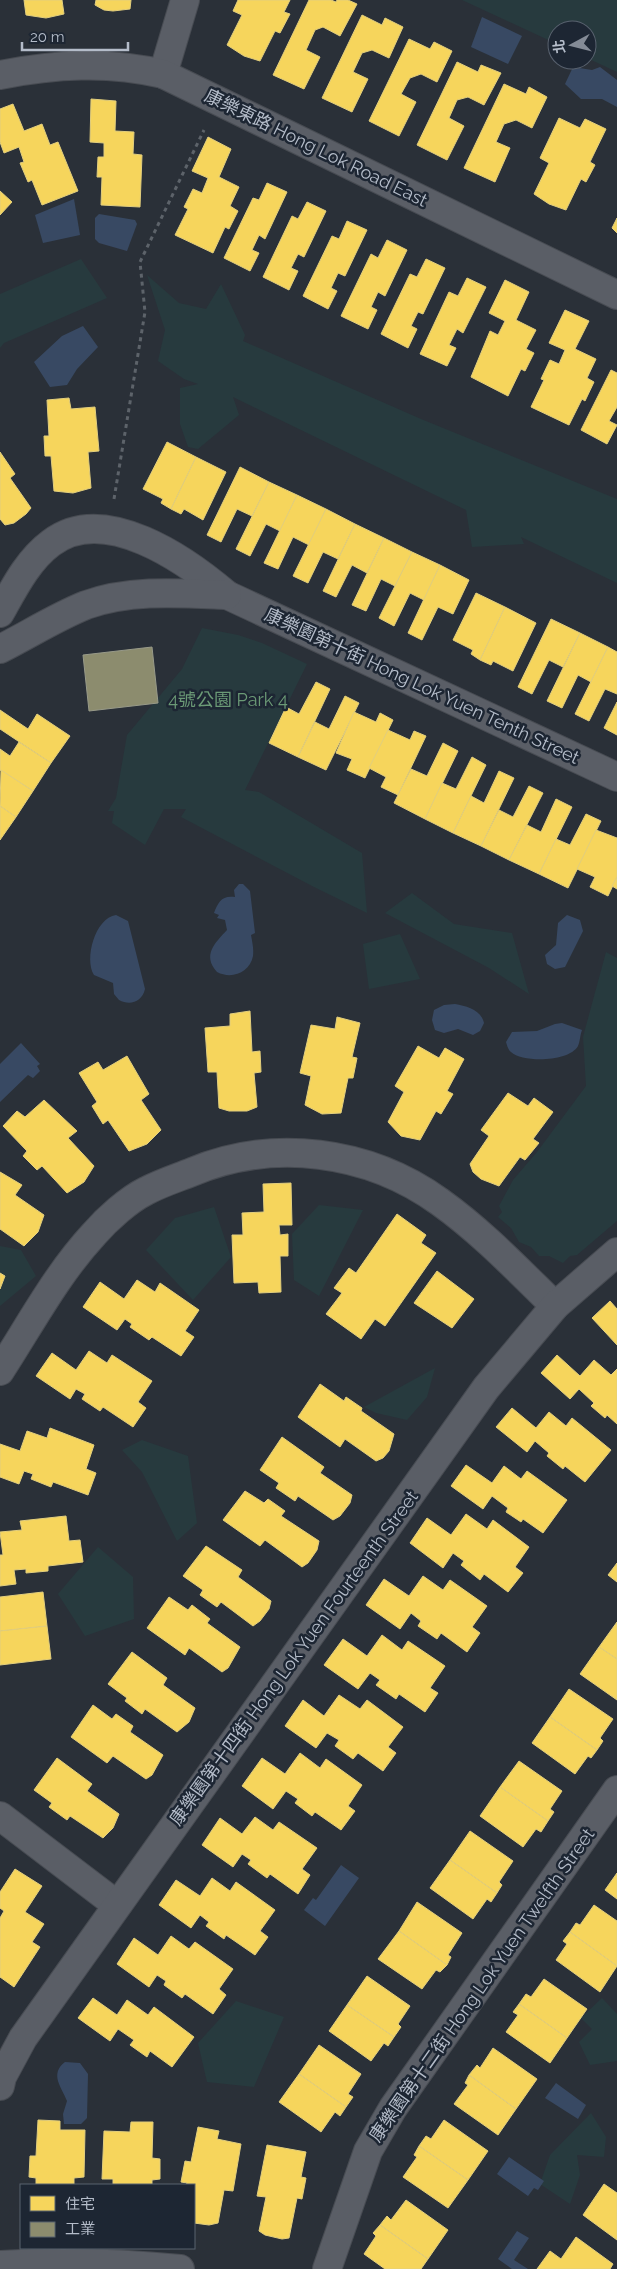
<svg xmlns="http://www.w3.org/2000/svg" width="617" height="2269" font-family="Raleway,'Noto Sans TC',sans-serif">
<rect width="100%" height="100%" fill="#2a3038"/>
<!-- green -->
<g fill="#273a3e">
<path d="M 462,0 L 617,0 L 617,72 L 587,58 L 587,30 L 557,30 L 557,44 Z"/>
<path d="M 81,259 L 107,298 L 4,343 L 0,348 L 0,294 Z"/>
<path d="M 147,275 L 179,303 L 206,309 L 221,284 L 245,335 L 243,341 L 421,419 L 617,499 L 617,583 L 521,537 L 524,544 L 472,547 L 466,510 L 233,397 L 239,415 L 198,449 L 188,447 L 180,424 L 180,388 L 198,384 L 184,379 L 158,361 L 165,330 Z"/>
<path d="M 202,628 L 238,635 L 262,643 L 307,664 L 245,790 L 259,792 L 362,853 L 367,913 L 314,887 L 181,817 L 186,809 L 164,809 L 145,845 L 112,823 L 114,811 L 108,811 L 116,798 L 127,735 L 182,669 Z"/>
<path d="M 412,893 L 454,924 L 512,933 L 529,994 L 489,968 L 385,913 Z"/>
<path d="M 400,934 L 420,979 L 369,989 L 363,944 Z"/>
<path d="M 606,952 L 617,958 L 617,1221 L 577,1255 L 570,1256 L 563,1263 L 549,1256 L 539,1256 L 531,1247 L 519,1242 L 511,1228 L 498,1217 L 502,1212 L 499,1206 L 513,1180 L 537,1152 L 586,1086 L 583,1037 Z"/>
<path d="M 319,1205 L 363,1210 L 319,1296 L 294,1280 L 292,1234 Z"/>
<path d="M 214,1207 L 231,1257 L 193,1300 L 146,1250 L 175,1218 Z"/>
<path d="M 0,1246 L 21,1250 L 36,1276 L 0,1306 Z"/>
<path d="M 435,1368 L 427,1397 L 407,1420 L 376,1413 L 364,1407 Z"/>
<path d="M 142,1440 L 188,1456 L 197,1523 L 177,1541 L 142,1472 L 122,1450 Z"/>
<path d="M 98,1547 L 133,1577 L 134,1619 L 85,1636 L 58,1594 Z"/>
<path d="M 602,1998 L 617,2014 L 617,2061 L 590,2065 L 579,2042 L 592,2029 L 581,2018 Z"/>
<path d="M 236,2001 L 284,2017 L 254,2087 L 207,2082 L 198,2043 Z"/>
<path d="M 591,2113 L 606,2137 L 604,2157 L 577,2155 L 580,2175 L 570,2204 L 540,2184 L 550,2155 Z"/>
</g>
<!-- water -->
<g fill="#384963">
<path d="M 482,17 L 522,36 L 508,64 L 471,47 Z"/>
<path d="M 573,67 L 592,70 L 600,67 L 617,80 L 617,107 L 602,99 L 581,99 L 565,84 Z"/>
<path d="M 74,199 L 80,235 L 43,243 L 35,215 Z"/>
<path d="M 99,214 L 135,220 L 137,224 L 127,251 L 99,243 L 95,239 L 95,218 Z"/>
<path d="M 83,326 L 98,347 L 77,369 L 67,385 L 50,387 L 34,362 L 62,336 Z"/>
<path d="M 239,884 L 243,884 L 250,891 L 255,933 L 251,935 C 252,941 254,949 253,956 C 250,972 232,980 217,972 C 202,955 215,943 227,930 L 225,920 L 217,918 L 219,915 L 214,913 C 218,902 222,895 235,897 L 234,890 Z"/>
<path d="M 116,915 L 128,921 L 145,989 C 142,1002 130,1006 119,1000 L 114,994 L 113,983 L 94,975 C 84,959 95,918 116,915 Z"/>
<path d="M 567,915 L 580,920 L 583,931 L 565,967 L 555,969 L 547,964 L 545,955 L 556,945 L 558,923 Z"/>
<path d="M 455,1004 C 467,1006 481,1010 484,1023 L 480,1031 L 473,1035 L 458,1029 L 444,1033 L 435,1030 L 432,1020 L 434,1010 L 444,1005 Z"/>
<path d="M 562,1023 L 582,1030 C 580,1035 580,1042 578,1046 C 569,1062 523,1063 511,1052 C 508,1050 507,1045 506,1042 L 512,1032 L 537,1031 L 555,1024 Z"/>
<path d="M 21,1043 L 40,1064 L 37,1066 L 40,1071 L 33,1078 L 28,1075 L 0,1102 L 0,1064 Z"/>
<path d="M 341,1865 L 359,1878 L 325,1926 L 304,1910 L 313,1898 L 316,1900 Z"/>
<path d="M 65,2062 L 80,2063 L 88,2074 L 87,2118 L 81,2124 L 64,2124 L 63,2114 L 67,2101 C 62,2088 49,2074 65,2062 Z"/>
<path d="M 556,2083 L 586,2105 L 578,2119 L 545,2098 Z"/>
<path d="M 509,2157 L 544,2181 L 538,2190 L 534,2188 L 528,2196 L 497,2174 Z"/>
<path d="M 517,2231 L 529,2238 L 514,2260 L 528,2269 L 512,2269 L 498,2259 Z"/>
</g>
<!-- homes -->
<g fill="#f6d55c" stroke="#e2ce7d">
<path d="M 24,0 L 62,0 L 64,14 L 46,18 L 26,15 Z"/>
<path d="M 96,0 L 131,0 L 130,9 L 113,11 L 104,10 L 95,5 Z"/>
<path d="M 238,0 L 290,0 L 284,12 L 290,14 L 280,33 L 275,31 L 260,61 L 244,56 L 227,45 L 242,15 L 233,11 Z"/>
<path d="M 309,0 L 331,0 L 336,2 L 337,0 L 348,0 L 357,4 L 340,36 L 323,27 L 315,30 L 306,50 L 320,57 L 304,89 L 273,75 Z"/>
<path d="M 362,15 L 382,25 L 385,18 L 403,27 L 389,58 L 372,50 L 362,53 L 353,72 L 368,79 L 352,112 L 322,98 Z"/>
<path d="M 409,39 L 430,49 L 434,42 L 452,51 L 437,82 L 421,74 L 410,78 L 401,94 L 416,102 L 399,136 L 369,121 Z"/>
<path d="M 457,62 L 478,72 L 481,65 L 501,73 L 484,105 L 468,97 L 457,100 L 449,118 L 464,126 L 447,160 L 417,145 Z"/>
<path d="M 504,84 L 526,94 L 529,87 L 547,97 L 532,128 L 516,120 L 504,124 L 496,142 L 510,148 L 495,182 L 464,168 Z"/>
<path d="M 91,99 L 116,101 L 115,131 L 134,132 L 133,154 L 142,155 L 140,207 L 101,205 L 102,177 L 97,177 L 98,157 L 104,157 L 104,143 L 90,142 Z"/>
<path d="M 13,104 L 24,131 L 42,124 L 50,145 L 58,142 L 78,191 L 42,205 L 32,180 L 28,182 L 20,163 L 24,162 L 19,147 L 4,153 L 0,142 L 0,109 Z"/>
<path d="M 559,118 L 580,128 L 585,119 L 606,129 L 590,162 L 595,165 L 586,182 L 581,179 L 566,210 L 549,204 L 534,194 L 549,163 L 540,158 Z"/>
<path d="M 208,137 L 231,149 L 219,177 L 239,187 L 230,206 L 238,211 L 229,229 L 225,227 L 213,253 L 175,235 L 188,209 L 184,207 L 193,189 L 202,193 L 208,178 L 192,171 Z"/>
<path d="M 267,183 L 287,192 L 265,239 L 259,235 L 252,250 L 259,253 L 250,271 L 224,258 L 253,198 L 259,200 Z"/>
<path d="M 0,191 L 12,202 L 0,215 Z"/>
<path d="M 307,202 L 326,211 L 304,257 L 298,254 L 291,268 L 298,271 L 289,290 L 263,277 L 292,216 L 298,219 Z"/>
<path d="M 617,218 L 617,233 L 612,228 Z"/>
<path d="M 347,221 L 367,230 L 345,276 L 338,273 L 331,288 L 337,291 L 328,309 L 303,296 L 332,236 L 339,239 Z"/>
<path d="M 387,240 L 407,250 L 385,296 L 378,292 L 371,307 L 377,310 L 368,329 L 341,316 L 371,254 L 378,258 Z"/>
<path d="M 426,259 L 445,268 L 423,314 L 418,312 L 411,326 L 417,329 L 408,348 L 381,334 L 410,274 L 417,277 Z"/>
<path d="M 467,278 L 486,287 L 463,333 L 457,329 L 449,345 L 456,348 L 447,366 L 420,354 L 449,292 L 458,296 Z"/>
<path d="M 505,280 L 529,292 L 516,320 L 536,330 L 526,349 L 534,353 L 525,371 L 521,369 L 508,396 L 471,377 L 490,331 L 498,335 L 505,321 L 489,313 Z"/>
<path d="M 565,310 L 589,321 L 575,349 L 596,359 L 587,378 L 594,382 L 585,401 L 582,399 L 569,425 L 531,407 L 544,380 L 541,379 L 550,360 L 559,364 L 565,350 L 549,343 Z"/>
<path d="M 611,370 L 617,373 L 617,407 L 609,421 L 617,425 L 607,444 L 581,430 Z"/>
<path d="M 69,398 L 71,409 L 95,407 L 99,451 L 88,452 L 91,488 L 73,493 L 54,491 L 51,456 L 45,456 L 44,436 L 49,436 L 47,400 Z"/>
<path d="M 167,442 L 196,457 L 171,509 L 161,503 L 163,499 L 143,489 Z"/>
<path d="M 0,452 L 15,474 L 10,478 L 31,508 L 26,514 L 14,523 L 5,525 L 0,519 Z"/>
<path d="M 196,457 L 226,472 L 203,520 L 184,509 L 181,514 L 171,509 Z"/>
<path d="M 240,467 L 269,482 L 252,516 L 237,509 L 221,542 L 207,535 Z"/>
<path d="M 269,482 L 297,495 L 280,531 L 266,524 L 250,556 L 236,549 Z"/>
<path d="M 297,495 L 326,509 L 309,545 L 293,537 L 278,569 L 264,563 Z"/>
<path d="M 326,509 L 355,524 L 338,559 L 323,552 L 308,583 L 293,576 Z"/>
<path d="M 355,524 L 384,538 L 367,573 L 352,565 L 336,597 L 323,591 Z"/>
<path d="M 384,538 L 412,552 L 395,586 L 381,579 L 366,611 L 352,605 Z"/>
<path d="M 412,552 L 440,565 L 424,600 L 410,593 L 394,626 L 379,618 Z"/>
<path d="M 440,565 L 469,580 L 453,614 L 438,607 L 422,640 L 408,633 Z"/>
<path d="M 476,593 L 505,607 L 480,660 L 471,654 L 473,650 L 453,640 Z"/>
<path d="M 505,607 L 536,623 L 513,671 L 493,661 L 491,665 L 480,660 Z"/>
<path d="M 551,619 L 580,633 L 563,667 L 549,660 L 532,694 L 518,687 Z"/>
<path d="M 580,633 L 608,647 L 591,682 L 578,675 L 562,708 L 547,701 Z"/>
<path d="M 608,647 L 617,652 L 617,694 L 605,689 L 589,721 L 575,714 Z"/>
<path d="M 316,682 L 330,689 L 298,757 L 269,743 L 286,707 L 299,714 Z"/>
<path d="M 345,696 L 359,703 L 326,770 L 298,757 L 315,722 L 329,729 Z"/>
<path d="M 617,702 L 617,735 L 604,728 Z"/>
<path d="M 0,710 L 28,729 L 37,714 L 70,736 L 51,763 L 0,729 Z"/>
<path d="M 354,712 L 376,722 L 380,713 L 393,720 L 365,778 L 347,770 L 352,759 L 336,753 Z"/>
<path d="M 388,730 L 410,740 L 414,731 L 426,736 L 398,795 L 381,787 L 386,777 L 369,768 Z"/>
<path d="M 19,742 L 51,763 L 33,791 L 0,770 L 0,749 L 10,756 Z"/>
<path d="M 443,743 L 458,751 L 425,819 L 394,803 L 411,769 L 427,776 Z"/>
<path d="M 472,757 L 486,765 L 453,833 L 425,819 L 442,783 L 456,789 Z"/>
<path d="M 1,770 L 33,791 L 16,817 L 0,806 Z"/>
<path d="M 499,771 L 514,778 L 481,846 L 453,833 L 471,796 L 484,803 Z"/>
<path d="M 529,786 L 543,793 L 509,860 L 481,846 L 499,810 L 513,817 Z"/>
<path d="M 556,799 L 572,807 L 539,874 L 509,860 L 527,825 L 541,832 Z"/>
<path d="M 0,806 L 16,817 L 0,840 Z"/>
<path d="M 586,814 L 601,821 L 568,888 L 539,874 L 556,839 L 570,845 Z"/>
<path d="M 596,830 L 617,838 L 617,877 L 608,896 L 590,887 L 595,877 L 577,869 Z"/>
<path d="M 617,877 L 617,889 L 612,886 Z"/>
<path d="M 250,1011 L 252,1052 L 260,1051 L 261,1072 L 254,1073 L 257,1107 L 247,1111 L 229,1111 L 219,1108 L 217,1072 L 208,1072 L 205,1028 L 230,1026 L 230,1014 Z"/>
<path d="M 337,1017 L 360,1023 L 352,1057 L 357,1058 L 353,1078 L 348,1078 L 341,1113 L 322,1114 L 305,1105 L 311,1076 L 300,1073 L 311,1025 L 335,1029 Z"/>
<path d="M 418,1046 L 439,1058 L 445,1048 L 464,1059 L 447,1091 L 453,1094 L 441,1114 L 436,1111 L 420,1140 L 401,1136 L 388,1122 L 404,1092 L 395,1086 Z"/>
<path d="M 127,1056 L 149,1094 L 141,1100 L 161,1130 L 147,1144 L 129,1151 L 108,1120 L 103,1124 L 92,1106 L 97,1102 L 79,1073 L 98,1062 L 103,1070 Z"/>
<path d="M 508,1093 L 528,1106 L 534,1098 L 553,1112 L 533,1139 L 539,1143 L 525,1160 L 520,1157 L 499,1186 L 481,1179 L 473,1172 L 470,1164 L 489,1136 L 481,1130 Z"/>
<path d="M 44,1100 L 77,1131 L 68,1138 L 94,1166 L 84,1182 L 67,1193 L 42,1166 L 37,1170 L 23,1156 L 27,1151 L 3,1126 L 17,1111 L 25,1117 Z"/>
<path d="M 0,1172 L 22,1185 L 15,1195 L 44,1215 L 38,1232 L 24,1246 L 0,1229 Z"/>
<path d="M 291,1183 L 292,1225 L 279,1225 L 280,1235 L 288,1234 L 288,1256 L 280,1256 L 281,1292 L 259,1293 L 258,1282 L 234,1283 L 232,1235 L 243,1235 L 242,1213 L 264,1212 L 263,1184 Z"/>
<path d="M 397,1214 L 426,1235 L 421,1243 L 436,1253 L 385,1326 L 375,1319 L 361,1339 L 326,1314 L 342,1293 L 334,1288 L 349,1268 L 356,1273 Z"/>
<path d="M 437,1271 L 474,1299 L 452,1328 L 414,1303 Z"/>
<path d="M 0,1273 L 5,1276 L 0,1289 Z"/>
<path d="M 137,1280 L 155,1292 L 160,1283 L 199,1310 L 185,1331 L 194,1337 L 181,1356 L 152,1337 L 149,1340 L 130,1327 L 132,1324 L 125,1319 L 117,1330 L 83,1307 L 100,1282 L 124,1299 Z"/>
<path d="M 610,1301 L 617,1309 L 617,1345 L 592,1318 Z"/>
<path d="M 89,1351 L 107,1363 L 112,1355 L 152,1381 L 138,1402 L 146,1408 L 133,1427 L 103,1407 L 100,1411 L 82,1399 L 85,1394 L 76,1389 L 70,1399 L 36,1376 L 52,1353 L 76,1370 Z"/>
<path d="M 557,1355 L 580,1376 L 594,1360 L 611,1375 L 617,1369 L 617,1424 L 607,1415 L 605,1418 L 591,1406 L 594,1403 L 579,1389 L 570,1399 L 541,1373 Z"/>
<path d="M 320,1384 L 344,1401 L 346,1397 L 362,1408 L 361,1411 L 394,1434 L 389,1451 L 383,1458 L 376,1461 L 345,1439 L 340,1447 L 298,1417 Z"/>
<path d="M 512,1408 L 536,1428 L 549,1412 L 566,1426 L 572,1418 L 611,1450 L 585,1482 L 565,1466 L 563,1469 L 547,1456 L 549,1453 L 535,1441 L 527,1452 L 496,1427 Z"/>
<path d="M 50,1428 L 94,1445 L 86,1469 L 96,1473 L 88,1495 L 53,1482 L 51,1487 L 31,1479 L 33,1474 L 24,1471 L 19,1484 L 0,1477 L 0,1444 L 20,1451 L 27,1431 L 47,1438 Z"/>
<path d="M 282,1437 L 324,1467 L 320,1473 L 352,1495 L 350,1503 L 340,1516 L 333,1520 L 298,1496 L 295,1501 L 276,1488 L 279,1483 L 260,1470 Z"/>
<path d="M 466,1465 L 492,1483 L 504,1466 L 521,1479 L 527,1471 L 567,1500 L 543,1533 L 523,1519 L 521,1522 L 506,1512 L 508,1508 L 492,1496 L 483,1509 L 451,1486 Z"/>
<path d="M 245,1491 L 264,1503 L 268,1499 L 285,1511 L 281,1516 L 319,1541 L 317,1550 L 308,1563 L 302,1567 L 265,1540 L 260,1546 L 223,1520 Z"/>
<path d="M 466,1514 L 487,1529 L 493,1520 L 529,1547 L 515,1567 L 523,1573 L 508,1592 L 484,1574 L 480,1580 L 461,1565 L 464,1561 L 453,1553 L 443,1568 L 410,1543 L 427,1518 L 451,1535 Z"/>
<path d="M 66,1516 L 69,1541 L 80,1540 L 83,1562 L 48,1566 L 48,1571 L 26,1573 L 26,1569 L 14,1570 L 16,1584 L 0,1586 L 0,1555 L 3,1555 L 0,1532 L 22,1530 L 20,1521 Z"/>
<path d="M 206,1546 L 242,1570 L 238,1577 L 271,1601 L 269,1609 L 260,1621 L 253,1626 L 221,1602 L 217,1607 L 200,1595 L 203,1590 L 183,1576 Z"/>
<path d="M 617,1563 L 617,1582 L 608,1575 Z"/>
<path d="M 423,1576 L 443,1590 L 450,1580 L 487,1606 L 472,1627 L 480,1633 L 467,1652 L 441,1633 L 437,1639 L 418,1626 L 421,1621 L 411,1613 L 400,1629 L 366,1605 L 384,1579 L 409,1596 Z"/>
<path d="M 43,1592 L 47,1626 L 0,1631 L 0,1597 Z"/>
<path d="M 169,1597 L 188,1610 L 192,1605 L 210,1619 L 207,1623 L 240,1647 L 228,1668 L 222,1672 L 189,1648 L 185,1655 L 147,1628 Z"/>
<path d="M 617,1622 L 617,1659 L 599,1647 Z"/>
<path d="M 47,1626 L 51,1659 L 0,1665 L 0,1631 Z"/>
<path d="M 382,1635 L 402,1650 L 408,1641 L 445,1666 L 430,1688 L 438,1693 L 425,1712 L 399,1694 L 396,1699 L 376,1685 L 380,1680 L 370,1673 L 358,1689 L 324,1665 L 343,1639 L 367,1656 Z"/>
<path d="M 599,1647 L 617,1659 L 617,1700 L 580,1674 Z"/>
<path d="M 132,1652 L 167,1678 L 163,1685 L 195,1708 L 189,1722 L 177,1732 L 145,1709 L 142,1714 L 125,1701 L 127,1698 L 108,1684 Z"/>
<path d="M 569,1689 L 613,1719 L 600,1738 L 603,1741 L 597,1750 L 550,1717 Z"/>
<path d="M 339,1695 L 360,1709 L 367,1700 L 403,1727 L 388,1747 L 396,1753 L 383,1771 L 358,1753 L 353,1759 L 335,1746 L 339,1740 L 327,1733 L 316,1748 L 285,1726 L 303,1700 L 324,1716 Z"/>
<path d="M 93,1705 L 112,1719 L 116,1714 L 133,1726 L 130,1732 L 163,1755 L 152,1775 L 146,1779 L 113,1756 L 107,1763 L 71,1737 Z"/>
<path d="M 550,1717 L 597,1750 L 591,1758 L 588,1756 L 575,1774 L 532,1743 Z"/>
<path d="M 300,1753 L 320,1768 L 326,1759 L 362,1785 L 348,1806 L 355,1811 L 341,1830 L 315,1812 L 312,1816 L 295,1803 L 298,1799 L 286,1791 L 273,1809 L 242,1786 L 262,1758 L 285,1774 Z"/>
<path d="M 57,1758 L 92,1784 L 87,1791 L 119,1814 L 113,1828 L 103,1838 L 70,1816 L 67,1820 L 49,1807 L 52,1803 L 34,1790 Z"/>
<path d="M 519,1761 L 562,1791 L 550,1809 L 554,1812 L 548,1821 L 500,1787 Z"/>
<path d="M 500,1787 L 548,1821 L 541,1832 L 536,1829 L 523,1847 L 480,1816 Z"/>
<path d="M 255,1817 L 273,1830 L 279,1822 L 317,1848 L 302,1869 L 310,1875 L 298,1894 L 270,1874 L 267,1878 L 248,1864 L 251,1860 L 242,1854 L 233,1867 L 202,1845 L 220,1818 L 242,1834 Z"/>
<path d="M 470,1831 L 513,1861 L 499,1882 L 502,1885 L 497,1893 L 450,1860 Z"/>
<path d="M 450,1860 L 497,1893 L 491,1902 L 487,1899 L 473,1919 L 430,1888 Z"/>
<path d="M 15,1869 L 42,1886 L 25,1912 L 44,1924 L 32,1942 L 40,1947 L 14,1987 L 0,1977 L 0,1918 L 4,1911 L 0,1908 L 0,1892 Z"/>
<path d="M 617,1873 L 617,1899 L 605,1890 Z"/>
<path d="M 212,1878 L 230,1891 L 236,1882 L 275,1910 L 260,1931 L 268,1937 L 255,1955 L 226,1935 L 224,1939 L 206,1926 L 209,1922 L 200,1915 L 191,1928 L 159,1905 L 176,1880 L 200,1896 Z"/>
<path d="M 417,1902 L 462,1933 L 448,1955 L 451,1957 L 447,1965 L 399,1931 Z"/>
<path d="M 594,1905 L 617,1921 L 617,1966 L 570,1932 L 576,1923 L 580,1925 Z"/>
<path d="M 399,1931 L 447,1965 L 440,1972 L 436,1970 L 422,1989 L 378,1959 Z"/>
<path d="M 570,1932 L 617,1966 L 600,1992 L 556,1960 L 567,1944 L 563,1941 Z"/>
<path d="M 171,1936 L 189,1949 L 195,1942 L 233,1969 L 219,1989 L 226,1995 L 213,2014 L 185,1994 L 182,1998 L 164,1985 L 166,1981 L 157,1975 L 149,1987 L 117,1964 L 134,1938 L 158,1955 Z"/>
<path d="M 367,1976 L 410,2006 L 398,2024 L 401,2027 L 394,2037 L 347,2005 Z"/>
<path d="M 544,1979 L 587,2009 L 567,2038 L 519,2004 L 526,1994 L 531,1997 Z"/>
<path d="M 93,1998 L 117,2015 L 127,2000 L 148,2015 L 154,2007 L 194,2037 L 172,2067 L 150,2051 L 147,2057 L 130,2045 L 134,2040 L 118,2029 L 110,2041 L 78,2018 Z"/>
<path d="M 519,2004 L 567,2038 L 550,2063 L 506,2032 L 518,2015 L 513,2012 Z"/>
<path d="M 347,2005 L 394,2037 L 388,2046 L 384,2043 L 371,2061 L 329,2031 Z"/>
<path d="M 319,2045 L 361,2074 L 348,2094 L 353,2097 L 346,2107 L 299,2074 Z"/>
<path d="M 493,2048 L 537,2079 L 516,2109 L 469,2075 L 477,2065 L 480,2068 Z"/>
<path d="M 299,2074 L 346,2107 L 340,2116 L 335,2112 L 321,2132 L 279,2102 Z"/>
<path d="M 469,2075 L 516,2109 L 498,2135 L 454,2104 L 468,2085 L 465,2083 Z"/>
<path d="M 38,2120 L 60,2121 L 60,2130 L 85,2130 L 84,2177 L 74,2178 L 74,2185 L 36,2185 L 36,2178 L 29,2177 L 30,2156 L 36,2156 Z"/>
<path d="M 444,2120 L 488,2151 L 468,2180 L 419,2146 L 426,2136 L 431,2139 Z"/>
<path d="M 131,2122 L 153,2122 L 152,2158 L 160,2159 L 160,2179 L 152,2180 L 152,2185 L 113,2185 L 113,2179 L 102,2179 L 104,2131 L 130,2132 Z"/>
<path d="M 198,2127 L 219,2131 L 217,2139 L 241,2144 L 233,2191 L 224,2190 L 218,2223 L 209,2225 L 194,2223 L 194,2185 L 186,2185 L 187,2183 L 181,2182 L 185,2161 L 191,2162 Z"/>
<path d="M 267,2145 L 306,2152 L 301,2177 L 306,2178 L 302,2199 L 297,2198 L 289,2238 L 282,2239 L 265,2235 L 259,2231 L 266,2197 L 257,2196 Z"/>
<path d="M 419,2146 L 468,2180 L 448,2208 L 403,2177 L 417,2157 L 414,2155 Z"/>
<path d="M 604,2184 L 617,2193 L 617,2240 L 583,2215 Z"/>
<path d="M 406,2200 L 448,2230 L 428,2259 L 380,2225 L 387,2216 L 391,2220 Z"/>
<path d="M 380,2225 L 428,2259 L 421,2269 L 385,2269 L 364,2254 L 376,2236 L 373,2233 Z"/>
<path d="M 576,2237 L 613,2264 L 610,2269 L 537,2269 L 550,2251 L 561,2259 Z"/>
</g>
<!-- industry -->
<path fill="#8c8c6e" stroke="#989a89" d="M 152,647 L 158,703 L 89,711 L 83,655 Z"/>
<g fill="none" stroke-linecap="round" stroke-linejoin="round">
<defs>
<g id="street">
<path d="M 163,74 L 185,0"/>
<path d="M 0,75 C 55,64 108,61 163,74 L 617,295"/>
<path d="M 0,613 C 14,588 28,560 51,543 C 104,502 186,560 227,595 L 617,777"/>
<path d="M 0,649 C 28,635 56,617 86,605 C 130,589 180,593 227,595"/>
<path d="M 0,1371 C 30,1325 56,1275 94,1234 C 107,1219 128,1200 146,1191 C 161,1183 177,1178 192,1172 C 273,1138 368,1150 440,1202 C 482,1232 518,1270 555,1306"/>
<path d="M 0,1816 L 117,1905"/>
<path d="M 0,2086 L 2,2077 L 23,2038 L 486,1388 L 555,1306 L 617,1252"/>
<path d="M 0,2265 C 60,2261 120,2263 180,2269"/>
<path d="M 327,2269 L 368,2151 L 393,2108 L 617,1790"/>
</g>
</defs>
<!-- street casing -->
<use href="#street" stroke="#484c53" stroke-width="30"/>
<!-- path -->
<path stroke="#5d636a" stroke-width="3" stroke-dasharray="4 4" stroke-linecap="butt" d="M 114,499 L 145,312 L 140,262 L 204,130"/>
<!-- street -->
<use href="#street" stroke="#5a5e66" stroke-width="28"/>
</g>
<g text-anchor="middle" stroke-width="5" stroke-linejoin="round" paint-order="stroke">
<!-- street labels -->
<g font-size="18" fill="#b4bcc9" stroke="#1d2633">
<text transform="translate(316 148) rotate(26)" y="6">康樂東路 Hong Lok Road East</text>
<text transform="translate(422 686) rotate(25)" y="6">康樂園第十街 Hong Lok Yuen Tenth Street</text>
<text transform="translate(294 1658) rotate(-54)" y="6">康樂園第十四街 Hong Lok Yuen Fourteenth Street</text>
<text transform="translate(482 1985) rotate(-55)" y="6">康樂園第十二街 Hong Lok Yuen Twelfth Street</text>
</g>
<!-- park labels -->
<g font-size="18" fill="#6b9a76" stroke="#1d2633">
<text x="228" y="706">4號公園 Park 4</text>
</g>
</g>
<!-- legend -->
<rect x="20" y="2184" width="175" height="65" fill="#1d2633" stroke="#59626f"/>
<rect x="30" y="2196" width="25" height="15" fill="#f6d55c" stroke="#59626f"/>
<text x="65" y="2209" font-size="15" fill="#b4bcc9">住宅</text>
<rect x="30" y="2222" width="25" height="15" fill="#8c8c6e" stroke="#59626f"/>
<text x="65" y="2234" font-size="15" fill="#b4bcc9">工業</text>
<!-- north arrow -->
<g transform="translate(572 45) rotate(263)"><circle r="24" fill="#1d2633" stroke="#59626f"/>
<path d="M0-4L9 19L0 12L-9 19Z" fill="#848b96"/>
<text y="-8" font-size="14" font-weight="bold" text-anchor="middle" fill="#b4bcc9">北</text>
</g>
<!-- scale -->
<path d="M22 42v8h106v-8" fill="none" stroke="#b4bcc9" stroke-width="2.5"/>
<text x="30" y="42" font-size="15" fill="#b4bcc9" stroke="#1d2633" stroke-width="4" paint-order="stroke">20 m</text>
</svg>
